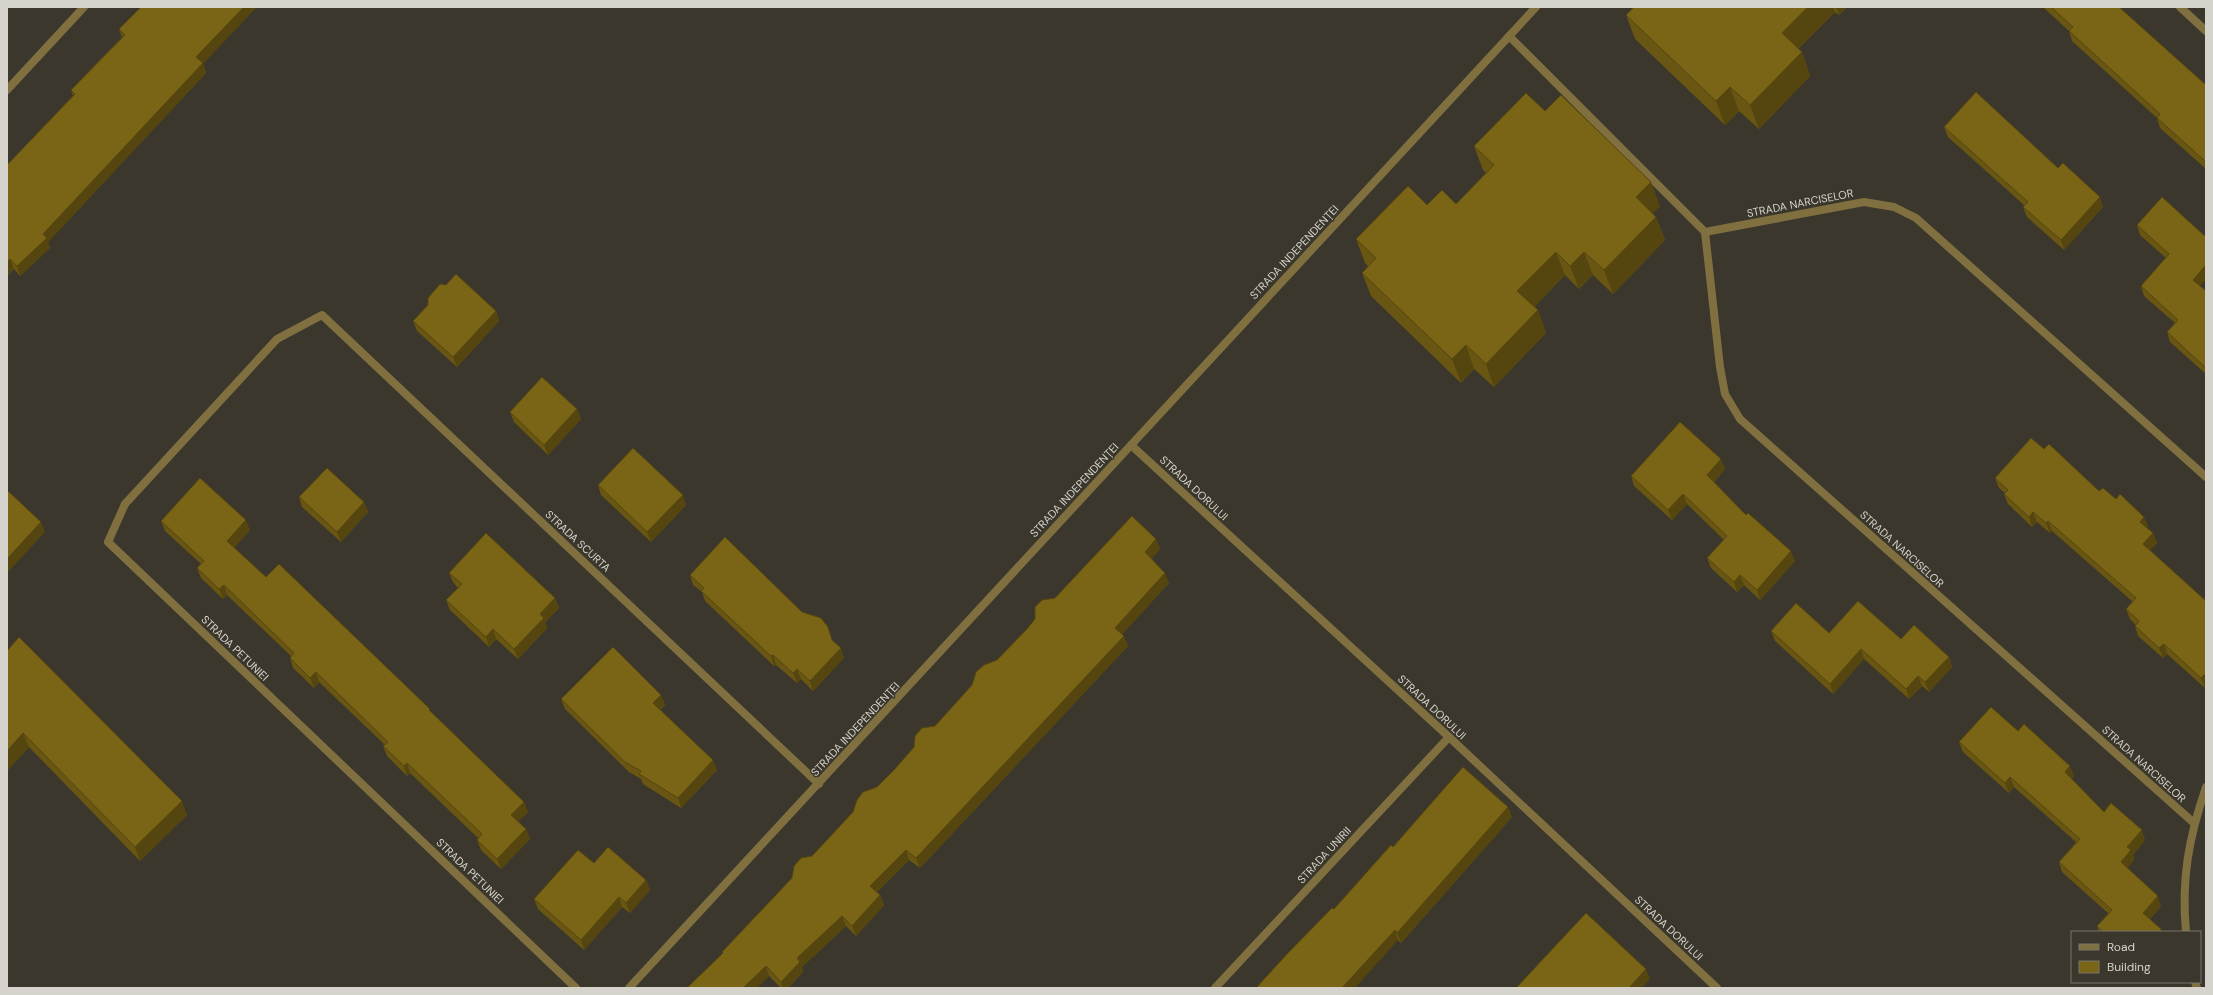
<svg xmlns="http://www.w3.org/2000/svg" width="2213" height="995" font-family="'DM Sans',sans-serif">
<rect width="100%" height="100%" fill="#3b372c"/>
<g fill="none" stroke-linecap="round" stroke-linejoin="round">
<!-- minor -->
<g stroke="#80703f" stroke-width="8">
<path d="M 2180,7 L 2206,31"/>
<path d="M 1509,36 L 1705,232 L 1720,367 L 1725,394 L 1740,419 L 2194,823"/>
<path d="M 7,90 L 84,7"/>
<path d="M 1705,232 L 1864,202 L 1894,207 L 1916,218 L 2206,477"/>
<path d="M 1131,445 L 1449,737 L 1717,988"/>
<path d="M 2186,932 C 2181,879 2189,837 2206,787"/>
<path d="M 2195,982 L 2197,988"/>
<path d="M 576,988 L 108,542 L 125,504 L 277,339 L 322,315 L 819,784"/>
<path d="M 629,988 L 1536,7"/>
<path d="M 1215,988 L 1449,737"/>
</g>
</g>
<!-- wall -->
<g fill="#695612">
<path d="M 1631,7 L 1847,7 L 1839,15 L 1835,12 L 1798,49 L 1802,52 L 1810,76 L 1759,129 L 1739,111 L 1725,125 L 1635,39 L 1626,15 L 1632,9 Z"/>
<path d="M 2043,7 L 2119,7 L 2206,85 L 2206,169 L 2160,128 L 2157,118 L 2072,41 L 2069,31 Z"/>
<path d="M 119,29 L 203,64 L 206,73 L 48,242 L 50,248 L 20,276 L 14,269 L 7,276 L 7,165 L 73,96 L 71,90 L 122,37 Z"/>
<path d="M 1545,111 L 1660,206 L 1652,213 L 1656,217 L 1665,240 L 1613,294 L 1593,275 L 1579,289 L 1565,275 L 1534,307 L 1538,310 L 1546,333 L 1494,387 L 1474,369 L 1461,383 L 1371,296 L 1362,273 L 1368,266 L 1365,263 L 1356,239 L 1427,205 L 1456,204 L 1486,173 L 1483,170 L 1474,146 Z"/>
<path d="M 1944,127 L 2058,168 L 2103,207 L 2064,250 L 2027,217 L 2023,207 L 2024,205 L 1948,137 Z"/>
<path d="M 2162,197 L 2200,286 L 2206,291 L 2206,374 L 2170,342 L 2167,332 L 2175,323 L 2144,296 L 2141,286 L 2166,258 L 2140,235 L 2137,225 Z"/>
<path d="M 496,311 L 499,321 L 457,367 L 417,331 L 413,321 Z"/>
<path d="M 577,409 L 581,419 L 548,455 L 514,422 L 510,412 Z"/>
<path d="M 2044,449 L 2099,491 L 2116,499 L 2144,517 L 2148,527 L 2147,528 L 2153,533 L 2157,543 L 2150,550 L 2206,601 L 2205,688 L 2167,654 L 2163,658 L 2138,636 L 2135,626 L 2136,625 L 2130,619 L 2126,609 L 2133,602 L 2052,531 L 2050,533 L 2037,522 L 2032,527 L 2008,504 L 2004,494 L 2005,493 L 1999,488 L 1995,478 Z"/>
<path d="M 1725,469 L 1714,482 L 1746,515 L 1795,561 L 1760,600 L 1744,585 L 1737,592 L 1711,568 L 1707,558 L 1724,540 L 1687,504 L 1672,520 L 1634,486 L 1631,476 Z"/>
<path d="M 598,485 L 686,505 L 651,542 L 601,495 Z"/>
<path d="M 299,497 L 364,502 L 368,512 L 341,542 L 302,507 Z"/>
<path d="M 161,521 L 250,530 L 234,548 L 266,577 L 432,713 L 524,802 L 528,812 L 518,821 L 526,829 L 530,839 L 501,869 L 481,850 L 477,840 L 478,838 L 410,773 L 407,776 L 387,756 L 383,746 L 385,745 L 319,682 L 314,688 L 293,668 L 290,658 L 291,656 L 227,595 L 223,599 L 201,578 L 197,568 L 201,564 L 165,531 Z"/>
<path d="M 1156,539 L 1160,549 L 1151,559 L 1169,583 L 1122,634 L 1128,646 L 920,868 L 909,860 L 877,892 L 880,895 L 884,905 L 856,936 L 846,926 L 802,967 L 803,972 L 788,988 L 781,988 L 769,976 L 688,987 L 722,954 L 722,952 L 1027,629 L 1055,598 Z"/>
<path d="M 449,573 L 555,598 L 559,608 L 545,622 L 547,628 L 518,659 L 496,639 L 489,647 L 450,610 L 446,600 L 458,588 L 453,582 Z"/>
<path d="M 690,575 L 802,612 L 833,640 L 844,658 L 813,691 L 801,679 L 797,683 L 776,665 L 774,666 L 705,601 L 702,592 L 693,585 Z"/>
<path d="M 1771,631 L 1829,633 L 1901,639 L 1949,657 L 1952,667 L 1929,692 L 1922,686 L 1909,699 L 1864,659 L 1833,694 L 1775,641 Z"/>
<path d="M 7,651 L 187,815 L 140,861 L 29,747 L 7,771 Z"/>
<path d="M 661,695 L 665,705 L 660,710 L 717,770 L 681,808 L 643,784 L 641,779 L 629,772 L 565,709 L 561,699 Z"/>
<path d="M 2018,731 L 2074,776 L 2071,779 L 2104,812 L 2145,840 L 2133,855 L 2134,860 L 2127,868 L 2161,906 L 2150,919 L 2162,932 L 2099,932 L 2097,926 L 2109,914 L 2062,872 L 2059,862 L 2076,842 L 2014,787 L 2009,793 L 1963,752 L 1959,742 Z"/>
<path d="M 1508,807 L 1512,817 L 1401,943 L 1398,940 L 1334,909 L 1393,847 Z"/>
<path d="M 594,863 L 646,880 L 650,890 L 630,913 L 622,907 L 584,950 L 538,909 L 534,899 Z"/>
</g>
<!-- shaded-wall -->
<g fill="#55460f">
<path d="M 244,7 L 257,7 L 203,64 L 206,73 L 48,242 L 50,248 L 20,276 L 17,266 L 43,234 L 196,57 Z"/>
<path d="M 1808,7 L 1833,7 L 1835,12 L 1790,56 L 1782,33 Z"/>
<path d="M 1836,7 L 1847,7 L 1839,15 Z"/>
<path d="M 1802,52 L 1810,76 L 1759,129 L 1750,105 Z"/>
<path d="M 1730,87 L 1739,111 L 1725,125 L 1716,101 Z"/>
<path d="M 1651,182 L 1660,206 L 1645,221 L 1636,197 Z"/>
<path d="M 2100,197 L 2103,207 L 2064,250 L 2061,240 Z"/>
<path d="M 1656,217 L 1665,240 L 1613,294 L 1604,270 Z"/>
<path d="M 1556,252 L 1565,275 L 1526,315 L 1517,291 Z"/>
<path d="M 1584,252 L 1593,275 L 1579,289 L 1570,266 Z"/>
<path d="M 10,259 L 14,269 L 7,276 L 7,262 Z"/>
<path d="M 2206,265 L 2206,279 L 2197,290 L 2193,280 Z"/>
<path d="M 1538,310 L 1546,333 L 1494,387 L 1486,364 Z"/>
<path d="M 496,311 L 499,321 L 457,367 L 453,357 Z"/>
<path d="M 1466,345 L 1474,369 L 1461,383 L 1452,359 Z"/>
<path d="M 577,409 L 581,419 L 548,455 L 544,445 Z"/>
<path d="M 1721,459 L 1725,469 L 1711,485 L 1707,475 Z"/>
<path d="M 1683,494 L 1687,504 L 1672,520 L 1668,510 Z"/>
<path d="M 683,495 L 686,505 L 651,542 L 647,532 Z"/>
<path d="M 364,502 L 368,512 L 341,542 L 337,532 Z"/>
<path d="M 2033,512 L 2037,522 L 2032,527 L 2029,517 Z"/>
<path d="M 2144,517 L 2148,527 L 2144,531 L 2140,522 Z"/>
<path d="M 246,520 L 250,530 L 231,551 L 227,541 Z"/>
<path d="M 2048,521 L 2052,531 L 2050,533 L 2046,523 Z"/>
<path d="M 41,522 L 45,532 L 7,573 L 7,559 Z"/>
<path d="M 2153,533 L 2157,543 L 2147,554 L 2143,544 Z"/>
<path d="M 1156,539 L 1160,549 L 1148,562 L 1145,552 Z"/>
<path d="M 1791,551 L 1795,561 L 1760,600 L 1757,590 Z"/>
<path d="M 1165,573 L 1169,583 L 1119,638 L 1115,628 Z"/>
<path d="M 1740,575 L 1744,585 L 1737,592 L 1734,582 Z"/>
<path d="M 224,585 L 227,595 L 223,599 L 219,589 Z"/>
<path d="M 555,598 L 559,608 L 545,622 L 547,628 L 518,659 L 514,649 L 540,614 Z"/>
<path d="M 493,629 L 496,639 L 489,647 L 486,637 Z"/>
<path d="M 1124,636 L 1128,646 L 920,868 L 916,858 Z"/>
<path d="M 2164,644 L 2167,654 L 2163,658 L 2159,648 Z"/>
<path d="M 841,648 L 844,658 L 813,691 L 810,681 Z"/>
<path d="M 1861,649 L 1864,659 L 1833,694 L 1830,684 Z"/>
<path d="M 773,655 L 776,665 L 774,666 L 771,656 Z"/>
<path d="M 1949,657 L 1952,667 L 1929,692 L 1925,682 Z"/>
<path d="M 797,669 L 801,679 L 797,683 L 793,673 Z"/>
<path d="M 316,672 L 319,682 L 314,688 L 310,678 Z"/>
<path d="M 2206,673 L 2206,687 L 2205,688 L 2201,678 Z"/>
<path d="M 1918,676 L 1922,686 L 1909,699 L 1906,689 Z"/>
<path d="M 661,695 L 665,705 L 657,713 L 653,703 Z"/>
<path d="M 23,733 L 29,747 L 7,771 L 7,751 Z"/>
<path d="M 713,760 L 717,770 L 681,808 L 678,798 Z"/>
<path d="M 407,763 L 410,773 L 407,776 L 404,766 Z"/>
<path d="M 2070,766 L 2074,776 L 2068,782 L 2065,772 Z"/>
<path d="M 2010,777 L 2014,787 L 2009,793 L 2005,783 Z"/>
<path d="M 182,801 L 187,815 L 140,861 L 135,847 Z"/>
<path d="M 524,802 L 528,812 L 515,825 L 511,815 Z"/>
<path d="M 1508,807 L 1512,817 L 1401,943 L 1397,933 Z"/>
<path d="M 526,829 L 530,839 L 501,869 L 497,859 Z"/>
<path d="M 2142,830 L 2145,840 L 2133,855 L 2134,860 L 2124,872 L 2121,862 L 2127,847 Z"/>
<path d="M 906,850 L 909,860 L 874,895 L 870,886 Z"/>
<path d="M 646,880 L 650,890 L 630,913 L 626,903 Z"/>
<path d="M 880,895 L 884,905 L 856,936 L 852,926 Z"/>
<path d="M 2158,896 L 2161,906 L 2146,923 L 2143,913 Z"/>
<path d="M 619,897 L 622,907 L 584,950 L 581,940 Z"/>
<path d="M 842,916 L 846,926 L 802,967 L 803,972 L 788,988 L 783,988 L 781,982 L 797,958 Z"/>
<path d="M 1395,930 L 1398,940 L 1355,988 L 1342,988 Z"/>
<path d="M 766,966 L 769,976 L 757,988 L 743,988 Z"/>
<path d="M 1646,969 L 1650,979 L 1642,988 L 1629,988 Z"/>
</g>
<!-- building -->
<g fill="#7a6415" stroke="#55460f">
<path d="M 141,7 L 244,7 L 196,57 L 203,63 L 43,234 L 47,238 L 17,266 L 10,259 L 7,262 L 7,165 L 75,94 L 71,90 L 125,35 L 119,29 Z"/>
<path d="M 1634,7 L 1808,7 L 1782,33 L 1802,52 L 1750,105 L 1730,87 L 1716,101 L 1626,15 Z"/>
<path d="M 2051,7 L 2119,7 L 2206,85 L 2206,160 L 2205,161 L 2157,118 L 2160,114 L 2069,31 L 2073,27 Z"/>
<path d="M 1976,92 L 2058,168 L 2063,163 L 2100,197 L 2061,240 L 2023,207 L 2028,202 L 1944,127 Z"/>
<path d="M 1526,93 L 1545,111 L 1561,95 L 1651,182 L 1636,197 L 1656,217 L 1604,270 L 1584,252 L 1570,266 L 1556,252 L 1517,291 L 1538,310 L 1486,364 L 1466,345 L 1452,359 L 1362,273 L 1376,258 L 1356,239 L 1408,186 L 1427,205 L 1442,190 L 1456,204 L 1494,165 L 1474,146 Z"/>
<path d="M 2162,197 L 2206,237 L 2206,265 L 2193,280 L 2206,291 L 2206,368 L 2167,332 L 2178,320 L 2141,286 L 2169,254 L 2137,225 Z"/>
<path d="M 456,274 L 496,311 L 453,357 L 413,321 L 428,305 L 428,298 L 440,284 L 446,285 Z"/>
<path d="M 542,377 L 577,409 L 544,445 L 510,412 Z"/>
<path d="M 1680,422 L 1721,459 L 1707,475 L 1746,515 L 1748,513 L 1791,551 L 1757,590 L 1740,575 L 1734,582 L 1707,558 L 1727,536 L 1683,494 L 1668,510 L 1631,476 Z"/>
<path d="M 2031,438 L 2044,449 L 2049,444 L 2099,491 L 2103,488 L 2116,499 L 2120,494 L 2144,517 L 2140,522 L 2153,533 L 2143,544 L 2206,601 L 2206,673 L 2201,678 L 2164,644 L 2159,648 L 2135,626 L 2139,621 L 2126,609 L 2136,598 L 2048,521 L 2046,523 L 2033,512 L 2029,517 L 2004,494 L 2008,490 L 1995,478 Z"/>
<path d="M 633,448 L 683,495 L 647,532 L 598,485 Z"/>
<path d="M 327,468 L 364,502 L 337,532 L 299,497 Z"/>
<path d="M 200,478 L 246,520 L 227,541 L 266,577 L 279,564 L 430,709 L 429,710 L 524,802 L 511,815 L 526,829 L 497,859 L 477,840 L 482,834 L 407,763 L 404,766 L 383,746 L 388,742 L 316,672 L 310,678 L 290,658 L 294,653 L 224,585 L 219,589 L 197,568 L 204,561 L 161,521 Z"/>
<path d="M 7,490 L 41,522 L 7,559 Z"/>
<path d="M 1132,516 L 1156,539 L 1145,552 L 1165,573 L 1115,628 L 1124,636 L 916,858 L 906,850 L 870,886 L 880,895 L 852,926 L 842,916 L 797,958 L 800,962 L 781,982 L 766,966 L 743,988 L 686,988 L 688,987 L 723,953 L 722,952 L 792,878 L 794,866 L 801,858 L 812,856 L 853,812 L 857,800 L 863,792 L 877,787 L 894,770 L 914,747 L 915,736 L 922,728 L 935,726 L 972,685 L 976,672 L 984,665 L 997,660 L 1027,629 L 1035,619 L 1035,607 L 1042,600 L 1055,598 Z"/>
<path d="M 486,533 L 555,598 L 540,614 L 544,618 L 514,649 L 493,629 L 486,637 L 446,600 L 462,584 L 449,573 Z"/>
<path d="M 725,537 L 802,612 L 821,618 L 828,627 L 832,640 L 841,648 L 810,681 L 797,669 L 793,673 L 773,655 L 771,656 L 701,591 L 704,588 L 690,575 Z"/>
<path d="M 1858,601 L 1901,639 L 1914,625 L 1949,657 L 1925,682 L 1918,676 L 1906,689 L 1861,649 L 1830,684 L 1771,631 L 1796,603 L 1829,633 Z"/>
<path d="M 19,637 L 182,801 L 135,847 L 23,733 L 7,751 L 7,651 Z"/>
<path d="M 613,647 L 661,695 L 653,703 L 713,760 L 678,798 L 639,774 L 641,771 L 625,762 L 561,699 Z"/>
<path d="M 1991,707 L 2018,731 L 2024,724 L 2070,766 L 2065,772 L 2104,812 L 2111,803 L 2142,830 L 2127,847 L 2131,850 L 2121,862 L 2158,896 L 2143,913 L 2161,929 L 2161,932 L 2103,932 L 2097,926 L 2112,910 L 2059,862 L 2080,839 L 2010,777 L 2005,783 L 1959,742 Z"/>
<path d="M 1463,767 L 1508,807 L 1397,933 L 1395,930 L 1342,988 L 1256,988 L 1287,954 L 1332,908 L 1334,909 L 1391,845 L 1393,847 Z"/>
<path d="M 608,847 L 646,880 L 626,903 L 619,897 L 581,940 L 534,899 L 578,850 L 594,863 Z"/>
<path d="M 1586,913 L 1646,969 L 1629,988 L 1516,988 Z"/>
</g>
<g text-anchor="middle" stroke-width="3" stroke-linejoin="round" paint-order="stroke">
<!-- street labels -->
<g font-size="11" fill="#d5d3cc" stroke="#3b372c">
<text transform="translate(1800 203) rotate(-11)" y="4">STRADA NARCISELOR</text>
<text transform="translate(1294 252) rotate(-47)" y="4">STRADA INDEPENDENȚEI</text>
<text transform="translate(1194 488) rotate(43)" y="4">STRADA DORULUI</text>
<text transform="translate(1074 490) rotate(-47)" y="4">STRADA INDEPENDENȚEI</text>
<text transform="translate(578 541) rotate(43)" y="4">STRADA SCURTA</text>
<text transform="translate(1902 549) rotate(42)" y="4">STRADA NARCISELOR</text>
<text transform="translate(235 648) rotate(44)" y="4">STRADA PETUNIEI</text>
<text transform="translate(1432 707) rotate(43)" y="4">STRADA DORULUI</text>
<text transform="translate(855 729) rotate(-47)" y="4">STRADA INDEPENDENȚEI</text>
<text transform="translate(2144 764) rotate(42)" y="4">STRADA NARCISELOR</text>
<text transform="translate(1324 855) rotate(-47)" y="4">STRADA UNIRII</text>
<text transform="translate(470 871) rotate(44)" y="4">STRADA PETUNIEI</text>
<text transform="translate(1669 928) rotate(43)" y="4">STRADA DORULUI</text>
</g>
</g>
<!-- border -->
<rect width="2213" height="995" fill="none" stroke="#d5d3cc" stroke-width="16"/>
<!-- legend -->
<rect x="2071" y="931" width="130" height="52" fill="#3b372c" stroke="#79756c"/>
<rect x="2079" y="944" width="20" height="6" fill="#80703f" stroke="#79756c"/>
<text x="2107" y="951" font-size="12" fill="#d5d3cc">Road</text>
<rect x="2079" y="961" width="20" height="12" fill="#7a6415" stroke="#79756c"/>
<text x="2107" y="971" font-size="12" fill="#d5d3cc">Building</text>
</svg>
